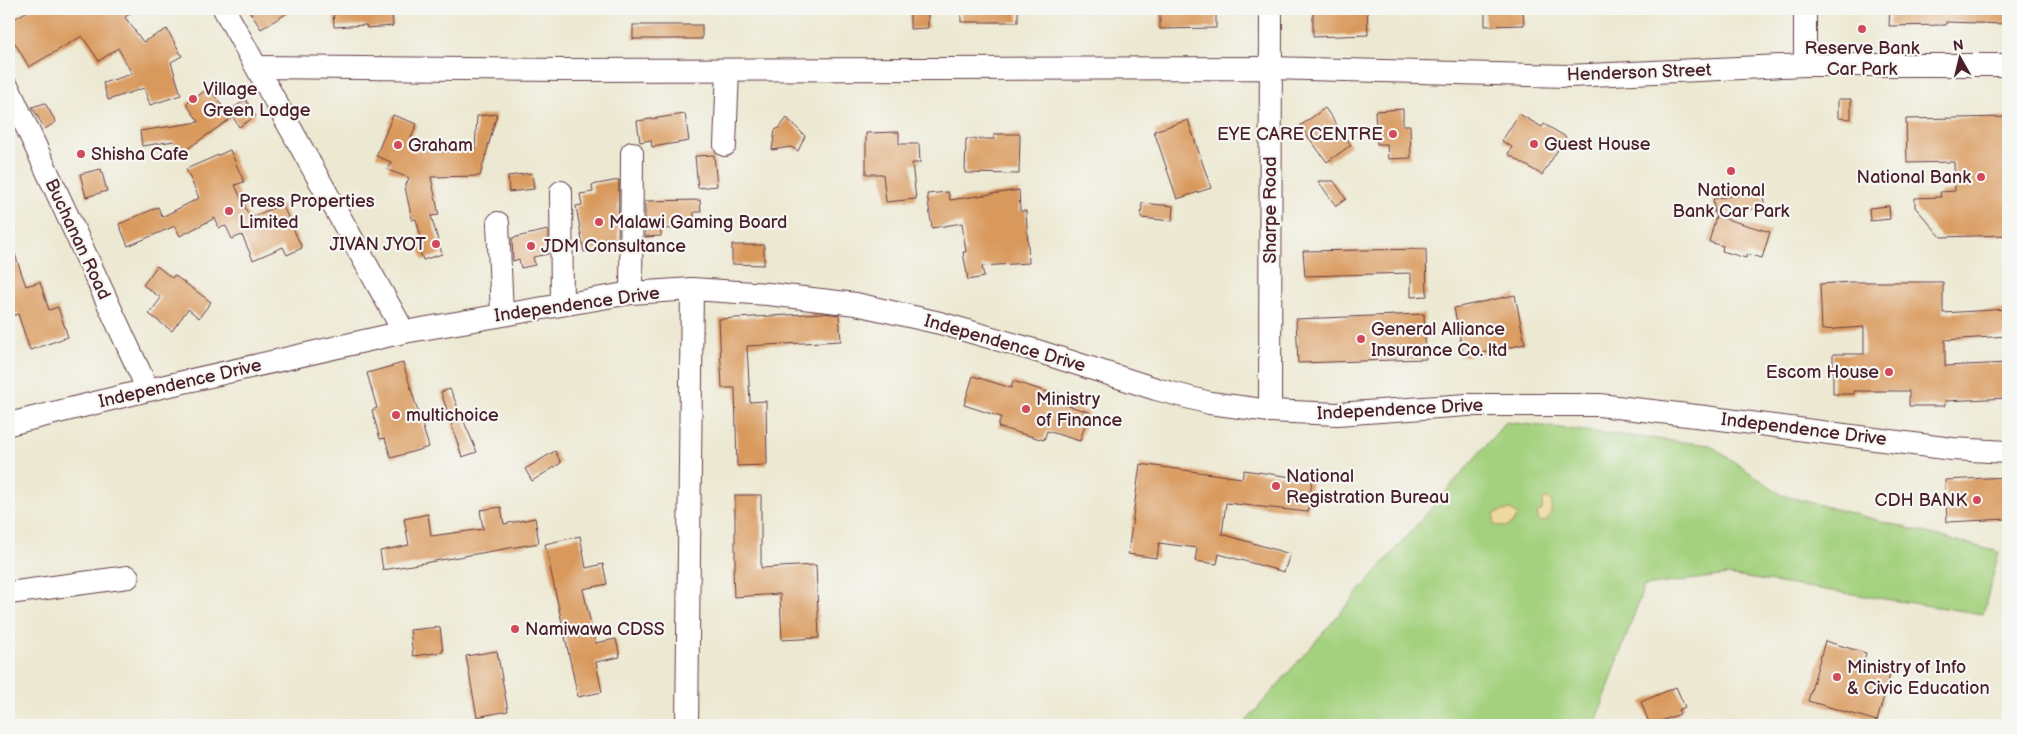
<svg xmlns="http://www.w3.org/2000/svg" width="2017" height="734" font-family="'Balsamiq Sans',sans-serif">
<rect width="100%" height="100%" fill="#f6f6f2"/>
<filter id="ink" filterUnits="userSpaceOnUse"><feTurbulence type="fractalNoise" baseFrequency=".02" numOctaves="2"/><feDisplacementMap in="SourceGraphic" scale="10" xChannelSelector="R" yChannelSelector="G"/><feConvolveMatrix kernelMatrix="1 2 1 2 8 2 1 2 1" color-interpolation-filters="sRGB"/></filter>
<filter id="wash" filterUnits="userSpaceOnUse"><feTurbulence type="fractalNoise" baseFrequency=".0096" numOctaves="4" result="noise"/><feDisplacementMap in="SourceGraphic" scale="20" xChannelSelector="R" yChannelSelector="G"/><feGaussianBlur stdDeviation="1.12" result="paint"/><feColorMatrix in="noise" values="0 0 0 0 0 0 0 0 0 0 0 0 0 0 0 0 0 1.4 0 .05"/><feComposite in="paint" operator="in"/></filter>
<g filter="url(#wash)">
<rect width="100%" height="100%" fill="#ece8d1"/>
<!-- green -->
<g fill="#a4d17e" stroke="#777854">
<path d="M 1506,422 L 1710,445 L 1782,495 L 1999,552 L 1983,614 L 1727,575 L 1644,586 L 1595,725 L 1243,725 Z"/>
<path d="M 1708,715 L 1712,725 L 1684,725 Z"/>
</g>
<!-- sand -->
<g fill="#eeda9e" stroke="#9c7c64">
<path d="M 1548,498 L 1552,503 L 1551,513 L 1546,521 L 1539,522 L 1537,513 L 1542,510 L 1543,499 Z"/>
<path d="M 1511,510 L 1518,515 L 1513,523 L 1505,527 L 1494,525 L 1494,514 L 1502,511 Z"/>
</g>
<g id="blocks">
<!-- building -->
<g fill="#d9995c">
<path d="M 31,9 L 137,9 L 125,17 L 143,42 L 167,29 L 182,56 L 171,62 L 181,95 L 150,105 L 144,88 L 108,100 L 103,83 L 132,74 L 118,48 L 99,61 L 82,36 L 29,67 L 9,33 L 9,22 Z"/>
<path d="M 248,9 L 294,9 L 261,29 Z"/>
<path d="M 333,9 L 392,9 L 393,26 L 367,28 L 366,25 L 334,27 Z"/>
<path d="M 910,9 L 928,9 L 928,28 L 910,29 Z"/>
<rect x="961" y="9" width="57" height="13"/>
<path d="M 1160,9 L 1216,9 L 1216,28 L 1160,29 Z"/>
<path d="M 1313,9 L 1367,9 L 1368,35 L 1313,37 Z"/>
<path d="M 1485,9 L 1523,9 L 1524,25 L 1485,26 Z"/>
<path d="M 1890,9 L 2008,9 L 2008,24 L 1946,22 L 1946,25 L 1889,26 Z"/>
<rect x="633" y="25" width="69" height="14"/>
<path d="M 209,88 L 231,118 L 233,117 L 228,111 L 246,100 L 256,116 L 239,127 L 233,117 L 180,154 L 174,141 L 142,146 L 140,131 L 199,122 L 186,104 Z"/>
<path d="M 1838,99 L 1851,99 L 1851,119 L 1838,118 Z"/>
<path d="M 45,103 L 56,122 L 45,129 L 32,107 Z"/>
<path d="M 1325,108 L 1351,145 L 1327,162 L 1300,126 Z"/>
<path d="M 1403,109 L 1403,125 L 1410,125 L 1411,158 L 1388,159 L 1387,144 L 1377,144 L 1375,111 Z"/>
<path d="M 497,114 L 480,176 L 431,177 L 439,215 L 431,216 L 442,254 L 423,260 L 418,246 L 423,245 L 416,219 L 412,220 L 405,187 L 409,178 L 388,170 L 391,162 L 376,156 L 393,115 L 417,124 L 409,143 L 433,152 L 475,149 L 477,116 Z"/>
<path d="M 685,114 L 689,141 L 652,147 L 651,140 L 640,142 L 637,121 Z"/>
<path d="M 1519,114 L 1542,127 L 1544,124 L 1566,137 L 1542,175 L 1508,154 L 1512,147 L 1502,141 Z"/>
<path d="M 2008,117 L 2008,235 L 1941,237 L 1915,207 L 1915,198 L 1941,197 L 1940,192 L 1955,191 L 1954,162 L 1907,163 L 1906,119 Z"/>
<path d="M 787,118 L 805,136 L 798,151 L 791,147 L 772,150 L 775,130 L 779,128 Z"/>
<path d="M 1188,120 L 1211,188 L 1177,199 L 1154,131 Z"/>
<path d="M 899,132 L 899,144 L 919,144 L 920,163 L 912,163 L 916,199 L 886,202 L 883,174 L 866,174 L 866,133 Z"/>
<path d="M 994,134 L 1020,134 L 1019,174 L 965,173 L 966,139 L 994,139 Z"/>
<path d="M 230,150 L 244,182 L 235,185 L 250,218 L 282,204 L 302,248 L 287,255 L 283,247 L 253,260 L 242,235 L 232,239 L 226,226 L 219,228 L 215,218 L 180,236 L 175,226 L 128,246 L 119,224 L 158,207 L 162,217 L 199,198 L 186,169 Z"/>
<path d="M 714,155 L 717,186 L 698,188 L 695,156 Z"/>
<path d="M 101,169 L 107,191 L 86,197 L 80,174 Z"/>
<path d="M 532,173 L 534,189 L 509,192 L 508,176 Z"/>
<path d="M 619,180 L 618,246 L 584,252 L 576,206 L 582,205 L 580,194 L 593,192 L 592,185 Z"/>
<path d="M 1318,181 L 1334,181 L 1346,199 L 1336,206 Z"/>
<path d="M 1019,190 L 1020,211 L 1026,211 L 1029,263 L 982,266 L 984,277 L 968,280 L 963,252 L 966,252 L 962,223 L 932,228 L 927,194 L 948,192 L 950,200 Z"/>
<path d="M 1762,191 L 1765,207 L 1715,215 L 1713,199 Z"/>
<path d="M 700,200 L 701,212 L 694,212 L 694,228 L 661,229 L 661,236 L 645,237 L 645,201 Z"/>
<path d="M 1142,203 L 1173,206 L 1172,221 L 1141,218 Z"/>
<path d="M 1889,206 L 1890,219 L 1870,221 L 1869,208 Z"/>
<path d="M 1716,216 L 1770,232 L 1762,258 L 1747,254 L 1746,258 L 1722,251 L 1723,246 L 1709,242 Z"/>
<path d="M 548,230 L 548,254 L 533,257 L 535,265 L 521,268 L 519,259 L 513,261 L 512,238 Z"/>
<path d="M 9,243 L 11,243 L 26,286 L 40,282 L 49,310 L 58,307 L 68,337 L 30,350 L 18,314 L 9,317 Z"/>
<path d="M 732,245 L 764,245 L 764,265 L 732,264 Z"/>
<path d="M 1426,249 L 1427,296 L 1411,297 L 1411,273 L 1305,276 L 1303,251 Z"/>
<path d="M 157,266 L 172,278 L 174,275 L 211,302 L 199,318 L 188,309 L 172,331 L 149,314 L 161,298 L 143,285 Z"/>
<path d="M 1850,282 L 1943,282 L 1943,313 L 2008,309 L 2008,336 L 1945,340 L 1945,366 L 2008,363 L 2008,398 L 1945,401 L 1945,406 L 1909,406 L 1909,391 L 1854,391 L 1854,394 L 1833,394 L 1833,354 L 1864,354 L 1864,327 L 1822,330 L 1820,284 Z"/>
<path d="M 1515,295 L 1525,344 L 1464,357 L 1454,308 Z"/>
<path d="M 823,313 L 839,315 L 841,341 L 747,346 L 750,402 L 766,401 L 767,465 L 737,466 L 735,388 L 722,388 L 719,319 Z"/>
<path d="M 1424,314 L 1426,359 L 1298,363 L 1296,319 Z"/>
<path d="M 403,363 L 429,447 L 391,458 L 385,438 L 380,439 L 372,410 L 377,408 L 367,373 Z"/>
<path d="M 973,376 L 1011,388 L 1013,381 L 1057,395 L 1055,402 L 1089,412 L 1080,441 L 1047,431 L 1044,440 L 998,427 L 1001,417 L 964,405 Z"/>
<path d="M 450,389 L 477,452 L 462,457 L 441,392 Z"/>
<path d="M 555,451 L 561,463 L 532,481 L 525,469 Z"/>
<path d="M 1140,464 L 1242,478 L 1244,470 L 1312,480 L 1308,512 L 1226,503 L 1222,534 L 1290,554 L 1284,572 L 1219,554 L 1217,564 L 1195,561 L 1197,548 L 1159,543 L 1157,558 L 1128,554 Z"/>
<path d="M 2008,477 L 2008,519 L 1947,522 L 1945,480 Z"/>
<path d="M 735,495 L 761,495 L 761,568 L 816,565 L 819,638 L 782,640 L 780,594 L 734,597 L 733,569 L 735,569 Z"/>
<path d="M 501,507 L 504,524 L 535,518 L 539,543 L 383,570 L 380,551 L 409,545 L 404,519 L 428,514 L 431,536 L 483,529 L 480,510 Z"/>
<path d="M 580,536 L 586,568 L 603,564 L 607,584 L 583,589 L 595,643 L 616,639 L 620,657 L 596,662 L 602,692 L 578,697 L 545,544 Z"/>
<path d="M 440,627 L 443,652 L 413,656 L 410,630 Z"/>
<path d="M 1825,641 L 1866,653 L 1862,667 L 1890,675 L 1877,721 L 1808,701 Z"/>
<path d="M 497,651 L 508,711 L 477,717 L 466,656 Z"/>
<path d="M 1676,687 L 1685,707 L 1678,710 L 1680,714 L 1650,725 L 1641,702 Z"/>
</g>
</g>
</g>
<g filter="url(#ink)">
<use href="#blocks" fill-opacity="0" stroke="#623d44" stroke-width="1"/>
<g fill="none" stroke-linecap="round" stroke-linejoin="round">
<defs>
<g id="minor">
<path d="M 224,9 L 404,332"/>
<path d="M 1805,65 L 1805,9"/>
<path d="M 257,67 L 564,70 L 1270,68 L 1568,76 L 1805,65 L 2008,65"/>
<path d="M 9,89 L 148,390"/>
<path d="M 725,145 L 728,70"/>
<path d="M 561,192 L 562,304"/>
<path d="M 498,223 L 502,314"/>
<path d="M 631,293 L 632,153"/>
<path d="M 1270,411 L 1271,9"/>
<path d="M 9,424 L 148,390 L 404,332 L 631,293 L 692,289 L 768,294 L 856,304 L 940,323 L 1034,350 L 1156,389 L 1210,403 L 1270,411 L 1337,414 L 1467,405 L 1599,405 L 1705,417 L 1952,449 L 2008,452"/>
<path d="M 9,593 L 128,577"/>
<path d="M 687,725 L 692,289"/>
</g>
</defs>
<!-- minor casing -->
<use href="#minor" stroke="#623d44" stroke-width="24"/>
<!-- minor -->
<use href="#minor" stroke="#fff" stroke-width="22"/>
</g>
</g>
<!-- markers -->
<g fill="#d1495b" stroke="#f6f6f2" stroke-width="2">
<circle cx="1862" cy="29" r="5"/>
<circle cx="193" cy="99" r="5"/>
<circle cx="1393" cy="134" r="5"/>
<circle cx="1534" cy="144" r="5"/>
<circle cx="398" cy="145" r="5"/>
<circle cx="81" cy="154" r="5"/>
<circle cx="1731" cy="171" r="5"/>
<circle cx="1981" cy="177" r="5"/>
<circle cx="229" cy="211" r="5"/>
<circle cx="599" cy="222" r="5"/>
<circle cx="436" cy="244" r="5"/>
<circle cx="531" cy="246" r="5"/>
<circle cx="1361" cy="339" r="5"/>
<circle cx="1889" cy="372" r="5"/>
<circle cx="1026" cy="409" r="5"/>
<circle cx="396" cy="415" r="5"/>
<circle cx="1276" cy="486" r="5"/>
<circle cx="1977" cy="500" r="5"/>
<circle cx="515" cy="629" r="5"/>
<circle cx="1837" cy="677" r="5"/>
</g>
<g text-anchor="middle" stroke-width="4.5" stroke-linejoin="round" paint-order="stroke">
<!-- poi labels -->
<g font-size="18" fill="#4a1f2b" stroke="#f6f6f2" text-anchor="start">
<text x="1862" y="54" text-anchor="middle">Reserve Bank<tspan x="1862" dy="21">Car Park</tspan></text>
<text x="203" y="95">Village<tspan x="203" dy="21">Green Lodge</tspan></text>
<text x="1383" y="140" text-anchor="end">EYE CARE CENTRE</text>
<text x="1544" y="150">Guest House</text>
<text x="408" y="151">Graham</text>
<text x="91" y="160">Shisha Cafe</text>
<text x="1971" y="183" text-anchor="end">National Bank</text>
<text x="1731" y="196" text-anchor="middle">National<tspan x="1731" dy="21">Bank Car Park</tspan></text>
<text x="239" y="207">Press Properties<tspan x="239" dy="21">Limited</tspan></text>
<text x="609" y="228">Malawi Gaming Board</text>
<text x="426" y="250" text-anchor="end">JIVAN JYOT</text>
<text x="541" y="252">JDM Consultance</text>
<text x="1371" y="335">General Alliance<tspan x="1371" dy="21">Insurance Co. ltd</tspan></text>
<text x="1879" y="378" text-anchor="end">Escom House</text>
<text x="1036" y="405">Ministry<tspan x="1036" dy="21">of Finance</tspan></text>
<text x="406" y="421">multichoice</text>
<text x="1286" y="482">National<tspan x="1286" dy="21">Registration Bureau</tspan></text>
<text x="1967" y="506" text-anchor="end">CDH BANK</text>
<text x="525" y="635">Namiwawa CDSS</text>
<text x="1847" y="673">Ministry of Info<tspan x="1847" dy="21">&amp; Civic Education</tspan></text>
</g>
<!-- street labels -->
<g font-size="18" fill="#4a1f2b" stroke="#f6f6f2">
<text transform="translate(1639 72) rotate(-2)" y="6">Henderson Street</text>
<text transform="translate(1270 210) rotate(-90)" y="6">Sharpe Road</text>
<text transform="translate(78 239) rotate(65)" y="6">Buchanan Road</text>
<text transform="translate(577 304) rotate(-8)" y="6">Independence Drive</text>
<text transform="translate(1005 343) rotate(16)" y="6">Independence Drive</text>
<text transform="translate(180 383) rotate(-13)" y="6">Independence Drive</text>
<text transform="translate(1400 409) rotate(-3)" y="6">Independence Drive</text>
<text transform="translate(1804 429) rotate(7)" y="6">Independence Drive</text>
</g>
</g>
<!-- margin -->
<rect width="2017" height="734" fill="none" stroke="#f6f6f2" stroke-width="30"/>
<!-- north arrow -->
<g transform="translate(1960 58) rotate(352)" stroke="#f6f6f2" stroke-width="4" paint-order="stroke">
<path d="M0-4L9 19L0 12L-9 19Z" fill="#4a1f2b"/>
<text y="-8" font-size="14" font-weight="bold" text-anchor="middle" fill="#4a1f2b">N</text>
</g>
</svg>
